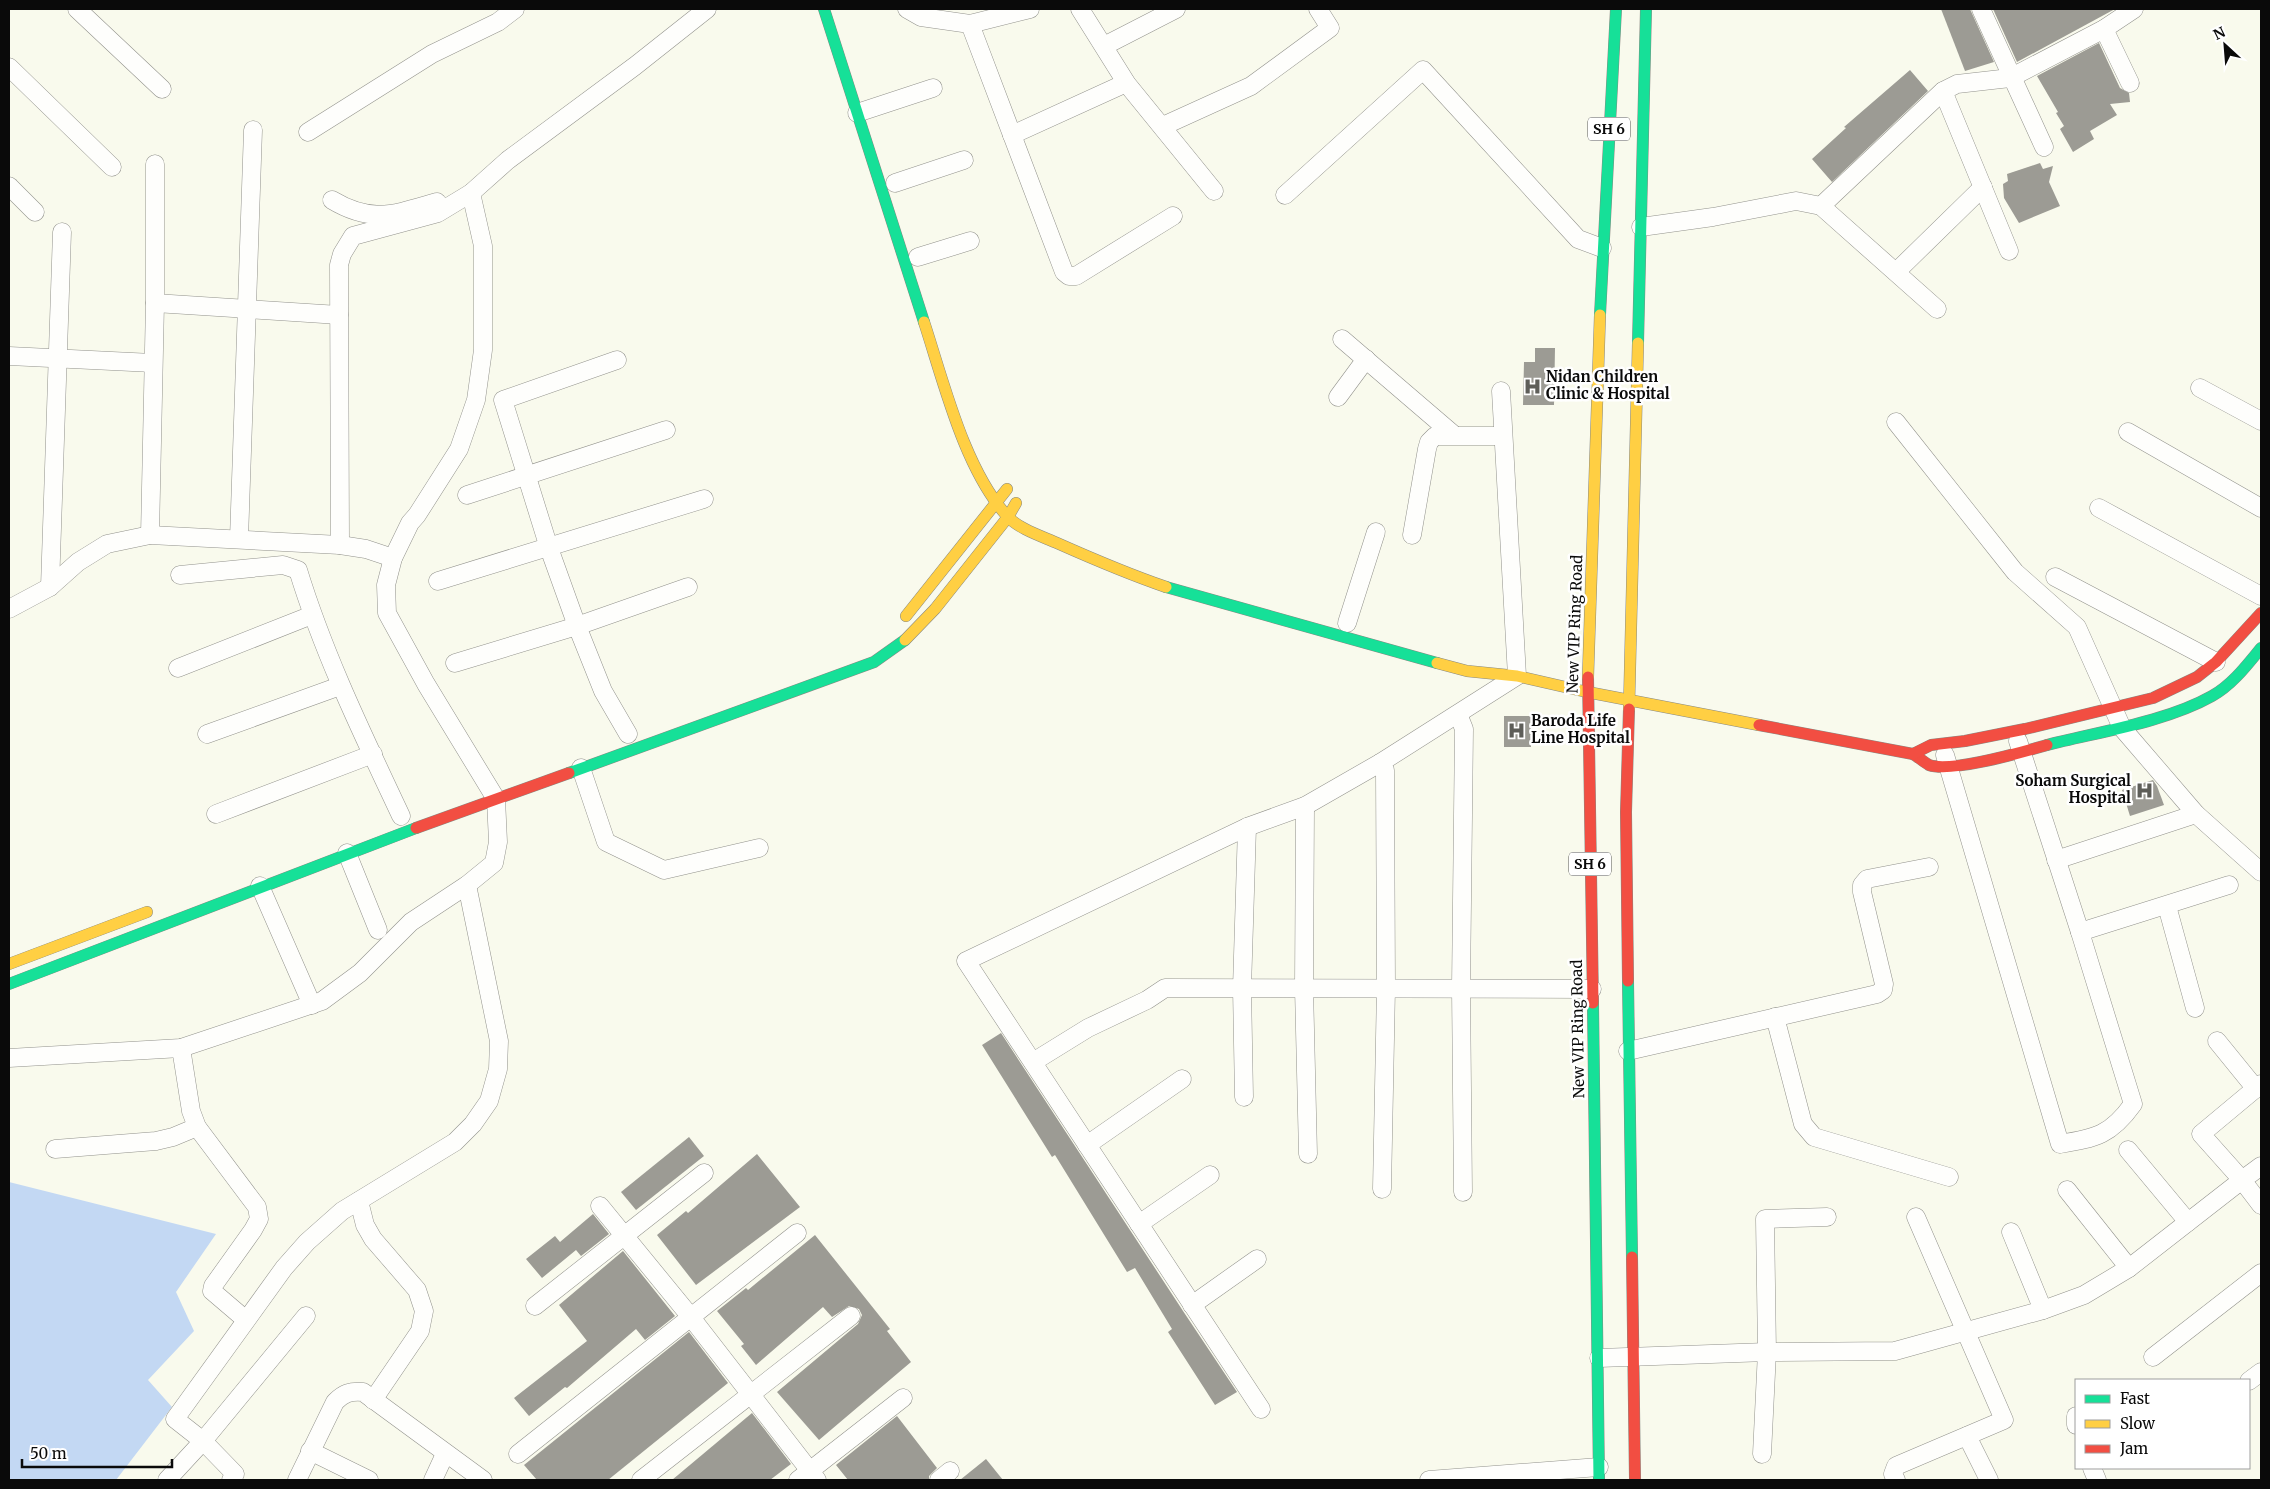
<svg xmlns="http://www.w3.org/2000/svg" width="2270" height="1489" font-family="Merriweather,serif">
<rect width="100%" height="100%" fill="#f9faed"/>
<!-- water -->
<path fill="#c3d8f3" d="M 9,1182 L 216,1234 L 176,1292 L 194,1331 L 148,1380 L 172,1407 L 116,1480 L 9,1480 Z"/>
<!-- building -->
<g fill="#9c9b94">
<path d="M 1941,9 L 1970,9 L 1994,62 L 1965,71 Z"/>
<path d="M 1993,9 L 2115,9 L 2017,62 Z"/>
<path d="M 2099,43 L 2120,88 L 2129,93 L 2130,102 L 2110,104 L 2117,115 L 2090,131 L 2094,139 L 2073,152 L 2060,129 L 2064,126 L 2056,113 L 2058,112 L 2037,76 Z"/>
<path d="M 1910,70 L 1928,91 L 1832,182 L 1812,159 L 1846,128 L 1844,127 Z"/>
<path d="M 2040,163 L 2043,169 L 2053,166 L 2049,182 L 2060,206 L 2019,223 L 2004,198 L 2003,184 L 2008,181 L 2007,174 Z"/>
<path d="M 1535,348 L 1555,348 L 1554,405 L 1523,405 L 1524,362 L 1535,362 Z"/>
<rect x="1504" y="716" width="27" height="31"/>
<path d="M 2153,780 L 2157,786 L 2164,805 L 2130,816 L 2122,790 Z"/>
<path d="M 1001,1033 L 1183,1311 L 1237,1392 L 1215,1405 L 1168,1332 L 1172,1329 L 1135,1268 L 1127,1272 L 1055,1155 L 1052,1157 L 982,1045 Z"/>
<path d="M 689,1137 L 704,1156 L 636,1210 L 621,1192 Z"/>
<path d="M 757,1154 L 800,1207 L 696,1285 L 657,1235 L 686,1211 L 688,1213 Z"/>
<path d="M 593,1214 L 609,1234 L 581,1256 L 576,1250 L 542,1278 L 526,1259 L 555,1236 L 560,1242 Z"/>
<path d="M 815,1235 L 890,1329 L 887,1331 L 911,1362 L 819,1440 L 777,1392 L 858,1324 L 862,1315 L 859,1309 L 849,1306 L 832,1317 L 823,1307 L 756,1365 L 741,1346 L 744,1344 L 717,1311 L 746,1288 L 748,1290 Z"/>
<path d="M 623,1251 L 675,1316 L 645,1340 L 636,1329 L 567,1388 L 565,1387 L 529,1416 L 514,1398 L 587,1341 L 559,1305 Z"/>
<path d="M 689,1332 L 728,1383 L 608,1480 L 537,1480 L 524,1465 Z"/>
<path d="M 752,1413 L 791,1464 L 770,1480 L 672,1480 Z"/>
<path d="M 897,1416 L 937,1468 L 929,1476 L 929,1480 L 848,1480 L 836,1465 Z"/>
<path d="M 986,1459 L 1003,1480 L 960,1480 Z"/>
</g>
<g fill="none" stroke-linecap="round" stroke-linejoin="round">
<defs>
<g id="street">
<path d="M 77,9 L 162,89"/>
<path d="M 907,9 L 921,17 L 970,24 L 1030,9"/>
<path d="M 1080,9 L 1127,84 L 1214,191"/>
<path d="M 1981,9 L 2044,147"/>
<path d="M 970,24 L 1064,272 L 1069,276 L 1076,276 L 1173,216"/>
<path d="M 2104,29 L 2130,83"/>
<path d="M 1104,46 L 1176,9"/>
<path d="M 9,67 L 112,167"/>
<path d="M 1943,91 L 2009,251"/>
<path d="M 857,113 L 933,88"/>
<path d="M 1163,126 L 1251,86 L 1330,28 L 1318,9"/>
<path d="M 308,132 L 432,54 L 498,22 L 515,9"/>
<path d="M 1012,135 L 1126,83"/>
<path d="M 895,183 L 964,160"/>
<path d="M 9,186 L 35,212"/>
<path d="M 1285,195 L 1423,70 L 1578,239 L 1602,248"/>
<path d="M 332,200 C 372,224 395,214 437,202"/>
<path d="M 1821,206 L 1943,91 L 1957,84 L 2010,78 L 2104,29 L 2134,9"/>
<path d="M 1641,227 L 1713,217 L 1796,201 L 1821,206 L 1937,309"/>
<path d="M 918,257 L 970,241"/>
<path d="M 1896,272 L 1983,187"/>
<path d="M 155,303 L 339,315"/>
<path d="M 1342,339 L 1454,435"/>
<path d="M 9,356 L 153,363"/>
<path d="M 617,360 L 503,400 L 549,548 L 577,626 L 603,691 L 628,734"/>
<path d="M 2200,388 L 2261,421"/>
<path d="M 1338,397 L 1366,359"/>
<path d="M 1896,422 L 2015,572 L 2077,627 L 2122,728 L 2196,814 L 2261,872"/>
<path d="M 2128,432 L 2261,508"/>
<path d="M 467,495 L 666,430"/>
<path d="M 2099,508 L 2261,596"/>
<path d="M 150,535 L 155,303 L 155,164"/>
<path d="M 1412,535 L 1427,449 L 1429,442 L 1435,436 L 1502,436"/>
<path d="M 239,539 L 253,130"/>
<path d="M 340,545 L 339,265 L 342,254 L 353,236 L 438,213 L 471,193"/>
<path d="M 180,575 L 283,565 L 298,570 C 324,655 363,735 401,816"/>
<path d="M 2055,577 L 2216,662"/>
<path d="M 438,581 L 704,499"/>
<path d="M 50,587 L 62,232"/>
<path d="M 9,609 L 50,587 L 78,562 L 107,544 L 150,535 L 340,545 L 366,549 L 393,558"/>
<path d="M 1347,623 L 1376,532"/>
<path d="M 455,663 L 577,626 L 688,587"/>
<path d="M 178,668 L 312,615"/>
<path d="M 1458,714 L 1464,729 L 1461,988 L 1463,1192"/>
<path d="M 207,734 L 340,686"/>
<path d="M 2018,741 L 2080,932 L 2229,885"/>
<path d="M 1945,755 L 2060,1144 C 2096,1138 2111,1135 2133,1104 L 2080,932"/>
<path d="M 1380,763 L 1385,770 L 1386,988 L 1382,1189"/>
<path d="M 581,768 L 606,842 L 664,870 L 759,848"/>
<path d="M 1305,806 L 1304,988 L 1308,1154"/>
<path d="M 216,814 L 373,754"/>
<path d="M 347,853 L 378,930"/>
<path d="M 2056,860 L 2196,814"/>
<path d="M 260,886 L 312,1005"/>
<path d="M 2167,906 L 2195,1008"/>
<path d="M 1775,1017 L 1803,1124 L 1814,1137 L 1949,1177"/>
<path d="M 2217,1041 L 2256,1089"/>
<path d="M 181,1048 L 191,1111 L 197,1127 L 257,1207 L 259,1219 L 253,1230 L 213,1286 L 212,1291 L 246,1320"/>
<path d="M 1628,1051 L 1877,994 L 1883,990 L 1884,984 L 1862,892 L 1862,885 L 1867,879 L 1929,867"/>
<path d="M 9,1058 L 181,1048 L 322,1001 L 360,973 L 411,922 L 467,885 L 494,863 L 498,842 L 496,799 L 426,684 L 387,613 L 386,585 L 393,558 L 410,523 L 417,515 L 459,449 L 476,400 L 483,350 L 483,246 L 471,193 L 508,160 L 635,66 L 707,9"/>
<path d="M 1033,1062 L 1088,1028 L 1147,1000 L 1165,988 L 1592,989"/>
<path d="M 1244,1097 L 1242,988 L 1247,827"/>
<path d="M 1087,1145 L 1182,1079"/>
<path d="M 55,1149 L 156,1141 L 173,1137 L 197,1127"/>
<path d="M 2128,1150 L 2188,1222"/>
<path d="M 2261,1166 L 2242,1180 L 2261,1205"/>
<path d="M 2067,1190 L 2129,1268"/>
<path d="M 359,1201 L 365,1225 L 373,1239 L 417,1290 L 424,1311 L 420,1331 L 373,1400"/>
<path d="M 600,1206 L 690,1316 L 817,1480"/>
<path d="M 1139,1224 L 1210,1175"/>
<path d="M 2011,1232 L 2043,1310"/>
<path d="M 1192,1305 L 1257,1259"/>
<path d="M 535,1306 L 704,1173"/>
<path d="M 2153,1357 L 2261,1273"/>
<path d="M 1599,1358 L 1767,1352 L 1895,1351 L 2043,1310 L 2084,1295 L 2129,1268 L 2242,1180 L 2201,1134 L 2261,1084"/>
<path d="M 2249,1381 L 2261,1372"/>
<path d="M 1261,1409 L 966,961 L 1247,827 L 1305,806 L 1380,763 L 1517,676 L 1501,391"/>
<path d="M 2076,1416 L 2076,1425"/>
<path d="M 1967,1436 L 1989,1480"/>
<path d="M 310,1451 L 369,1480"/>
<path d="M 518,1454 L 797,1233"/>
<path d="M 1762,1454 L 1767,1352 L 1765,1219 L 1827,1217"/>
<path d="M 2092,1468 L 2097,1480"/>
<path d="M 167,1480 L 203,1441 L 306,1316"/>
<path d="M 231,1480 L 235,1474 L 203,1441 L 175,1419 L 284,1268 L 307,1242 L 342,1211 L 455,1142 L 473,1124 L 489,1101 L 498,1069 L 499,1041 L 467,885"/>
<path d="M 297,1480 L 335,1402 C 344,1393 350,1391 363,1392 L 483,1480"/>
<path d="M 433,1480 L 445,1454"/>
<path d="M 641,1480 L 851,1316"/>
<path d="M 798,1480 L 903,1398"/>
<path d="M 939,1480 L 950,1471"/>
<path d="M 1429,1480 L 1599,1467"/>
<path d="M 1896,1480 L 1893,1474 L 1896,1466 L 2004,1420 L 1916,1217"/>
</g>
<g id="fast">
<path d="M 824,9 L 924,322"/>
<path d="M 1600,315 L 1616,9"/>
<path d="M 1638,343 L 1646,9"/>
<path d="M 1166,587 L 1437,663"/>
<path d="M 2047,745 C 2098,732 2166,722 2212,696 C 2232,685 2247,665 2261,648"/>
<path d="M 569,773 L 874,662 L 905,640"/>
<path d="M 1628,981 L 1632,1257"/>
<path d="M 9,984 L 416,828"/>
<path d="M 1593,1003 L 1599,1480"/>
</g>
<g id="slow">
<path d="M 924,322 C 944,383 964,468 1007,516 C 1019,529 1041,536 1057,543 C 1093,559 1128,574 1166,587"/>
<path d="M 906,616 L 1007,489"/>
<path d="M 905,640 L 935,609 L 1008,517 L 1016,503"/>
<path d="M 1437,663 L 1467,671 L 1517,676 L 1587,692 L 1759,725"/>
<path d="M 1588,677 L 1600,315"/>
<path d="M 1629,709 L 1638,343"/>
<path d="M 9,964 L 147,912"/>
</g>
<g id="jam">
<path d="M 1588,677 L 1593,1003"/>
<path d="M 1759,725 L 1913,754 C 1918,757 1924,762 1929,765 C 1952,773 2022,752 2047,745"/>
<path d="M 1913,754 L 1931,745 L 1965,741 L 2025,729 L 2153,698 L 2197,677 L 2216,662 L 2261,613"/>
<path d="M 416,828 L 569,773"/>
<path d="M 1628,981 L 1626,812 L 1629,709"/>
<path d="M 1632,1257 L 1635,1480"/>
</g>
</defs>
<!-- street casing -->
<use href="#street" stroke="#92928c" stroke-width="19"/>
<!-- fast casing -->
<use href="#fast" stroke="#888983" stroke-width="12"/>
<!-- slow casing -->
<use href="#slow" stroke="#888983" stroke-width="12"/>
<!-- jam casing -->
<use href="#jam" stroke="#888983" stroke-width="12"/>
<!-- street -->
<use href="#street" stroke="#fefefc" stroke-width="18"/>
<!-- fast -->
<use href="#fast" stroke="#16e098" stroke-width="11"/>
<!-- slow -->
<use href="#slow" stroke="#ffcf43" stroke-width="11"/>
<!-- jam -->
<use href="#jam" stroke="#f24e42" stroke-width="11"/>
</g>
<!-- icons -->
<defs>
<symbol id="hospital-bare" viewBox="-9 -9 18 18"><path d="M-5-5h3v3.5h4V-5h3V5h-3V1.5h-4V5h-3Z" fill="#5e5e59" stroke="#fff" stroke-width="2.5" paint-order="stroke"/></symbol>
</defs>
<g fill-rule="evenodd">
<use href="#hospital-bare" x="1520" y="374" width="25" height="25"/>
<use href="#hospital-bare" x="1504" y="718" width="25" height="25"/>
<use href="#hospital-bare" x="2132" y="778" width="25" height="25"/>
</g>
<g text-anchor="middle" stroke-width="5" stroke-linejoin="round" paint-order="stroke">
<!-- shield labels -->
<g fill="#fff" stroke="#545454" stroke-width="1">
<rect x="1588" y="117.5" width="42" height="23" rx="4"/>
<rect x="1569" y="852.5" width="42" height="23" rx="4"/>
</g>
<g font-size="14" font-weight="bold" fill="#0a0a0a">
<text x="1609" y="134">SH 6</text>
<text x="1590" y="869">SH 6</text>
</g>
<!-- poi labels -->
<g font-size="15" font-weight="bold" fill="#0a0a0a" stroke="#fff" text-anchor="start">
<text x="1546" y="382">Nidan Children<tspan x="1546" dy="17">Clinic &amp; Hospital</tspan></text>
<text x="1531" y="726">Baroda Life<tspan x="1531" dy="17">Line Hospital</tspan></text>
<text x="2131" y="786" text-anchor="end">Soham Surgical<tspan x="2131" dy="17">Hospital</tspan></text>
</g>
<!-- street labels -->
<g font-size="15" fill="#0a0a0a" stroke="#fff">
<text transform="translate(1575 624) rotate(-88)" y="5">New VIP Ring Road</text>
<text transform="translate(1578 1029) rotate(-91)" y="5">New VIP Ring Road</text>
</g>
</g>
<!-- border -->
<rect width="2270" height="1489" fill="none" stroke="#0a0a0a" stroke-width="20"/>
<!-- legend -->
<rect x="2075" y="1379" width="175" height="90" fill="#ffffff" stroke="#9d9d9d"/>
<rect x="2085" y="1395" width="25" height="8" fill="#16e098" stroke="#9d9d9d"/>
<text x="2120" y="1404" font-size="15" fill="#0a0a0a">Fast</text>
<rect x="2085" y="1420" width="25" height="8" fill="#ffcf43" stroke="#9d9d9d"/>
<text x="2120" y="1429" font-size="15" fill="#0a0a0a">Slow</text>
<rect x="2085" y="1445" width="25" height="8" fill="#f24e42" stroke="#9d9d9d"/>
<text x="2120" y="1454" font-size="15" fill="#0a0a0a">Jam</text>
<!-- north arrow -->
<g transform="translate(2225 45) rotate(334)" stroke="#ffffff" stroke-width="4" paint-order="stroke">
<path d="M0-4L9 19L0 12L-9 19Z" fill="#0a0a0a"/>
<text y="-8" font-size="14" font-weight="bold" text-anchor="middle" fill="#0a0a0a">N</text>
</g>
<!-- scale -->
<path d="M22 1459v8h150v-8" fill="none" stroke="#0a0a0a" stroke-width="2.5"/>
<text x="30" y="1459" font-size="15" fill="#0a0a0a" stroke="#ffffff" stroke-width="4" paint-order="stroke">50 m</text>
</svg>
